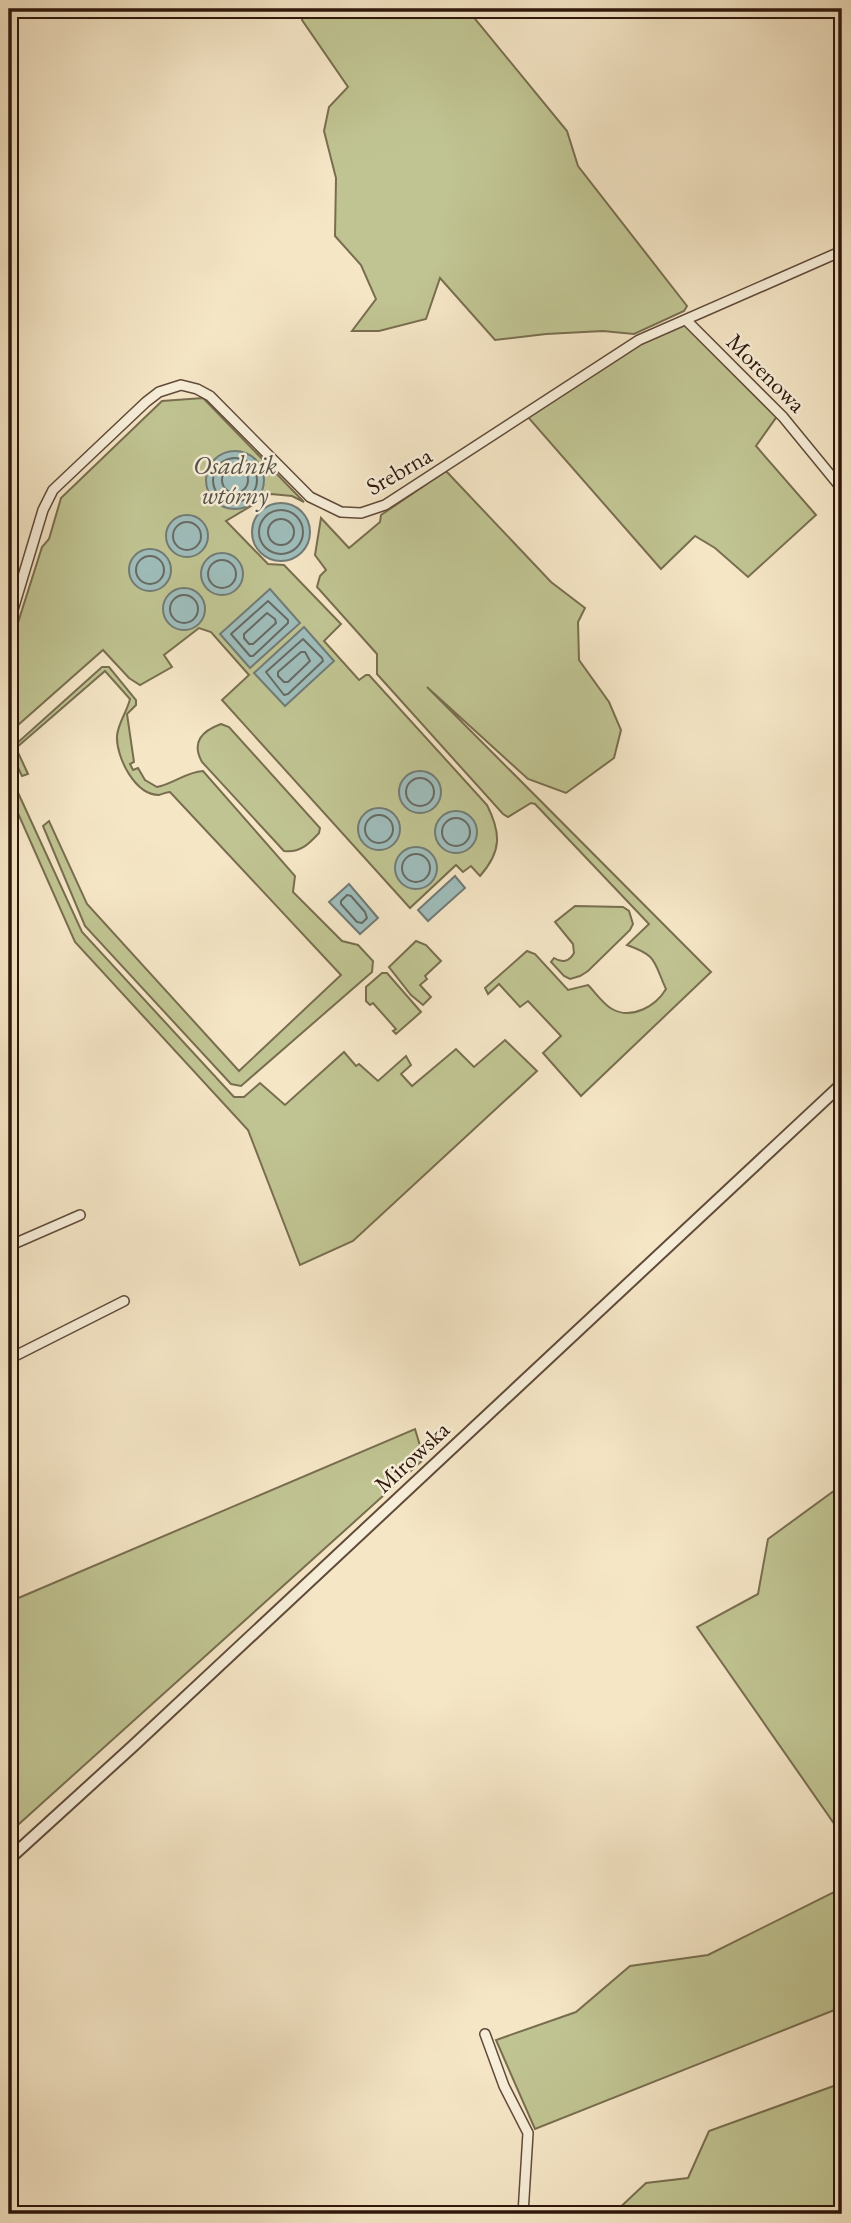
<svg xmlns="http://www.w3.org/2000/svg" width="851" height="2223" font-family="'EB Garamond',serif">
<rect width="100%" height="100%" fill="#f5e6c6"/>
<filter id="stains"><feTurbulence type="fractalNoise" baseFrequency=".00286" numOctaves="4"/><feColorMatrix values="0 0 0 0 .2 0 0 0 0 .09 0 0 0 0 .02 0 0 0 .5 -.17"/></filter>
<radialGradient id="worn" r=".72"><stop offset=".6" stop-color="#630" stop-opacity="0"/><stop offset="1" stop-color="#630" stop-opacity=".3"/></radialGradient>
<!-- green -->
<g fill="#c0c492" stroke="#786e4f" stroke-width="2">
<path d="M 304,9 L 467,9 L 567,131 L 578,166 L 687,306 L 684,311 L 634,334 L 603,331 L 546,334 L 495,340 L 440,278 L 426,319 L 379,331 L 352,331 L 376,299 L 361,265 L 335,236 L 336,178 L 324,131 L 329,107 L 348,87 L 302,20 Z"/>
<path d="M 690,321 L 780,412 L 756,446 L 816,515 L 748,577 L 715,548 L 695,536 L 661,569 L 527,416 L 639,345 Z"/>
<path d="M 203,398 L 304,502 L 292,496 L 271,494 L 226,521 L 268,564 L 284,565 L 341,624 L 324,641 L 359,680 L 366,675 L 369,675 L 487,805 C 501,833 502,851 480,876 L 471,866 L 463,872 L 456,865 L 410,908 L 222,700 L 249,675 L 211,632 L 199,628 L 164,655 L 172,667 L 140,685 L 129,678 L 103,650 L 9,733 L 9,651 L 42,547 L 49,539 L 61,498 L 162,401 Z"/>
<path d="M 446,471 L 551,582 L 585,608 L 578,622 L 579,660 L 609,702 L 621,730 L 614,758 L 566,793 L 528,779 L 427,687 L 711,972 L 581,1096 L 543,1053 L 561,1036 L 528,1001 L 520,1007 L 499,984 L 488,994 L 485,988 L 527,951 L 535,954 L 568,990 L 588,985 C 595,992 603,1004 612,1009 C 632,1020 656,1006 666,989 C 653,961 658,956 627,945 L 649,924 L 535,804 L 531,803 L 508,817 L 503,814 L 377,674 L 377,654 L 317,587 L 320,576 L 326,570 L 315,555 L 321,518 L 349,548 L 380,522 L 381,515 Z"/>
<path d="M 102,667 L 109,667 L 136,700 L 136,705 L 127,714 L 134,762 L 130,764 L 133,770 L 138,768 L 145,780 L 157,787 C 173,784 186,772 203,771 L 295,876 L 293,892 L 342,941 L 358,945 L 373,961 L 372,972 L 241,1086 L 231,1084 L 85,926 L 43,826 L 49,821 L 87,904 L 239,1071 L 341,975 L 170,792 C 166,792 163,794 159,795 C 135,795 116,757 117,736 C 118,723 127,712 130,699 L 105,671 L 16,748 L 28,774 L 22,776 L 12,755 L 15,745 Z"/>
<path d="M 221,724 L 229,727 L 320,828 L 319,833 C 309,844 300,853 284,851 L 202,762 C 191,742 202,731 221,724 Z"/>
<path d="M 9,773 L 82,932 L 234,1097 L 244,1097 L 260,1083 L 285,1105 L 344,1052 L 356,1066 L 359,1064 L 378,1081 L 406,1056 L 411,1065 L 401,1074 L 412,1086 L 456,1049 L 474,1067 L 505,1040 L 537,1071 L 353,1241 L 300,1265 L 248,1130 L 75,942 L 9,793 Z"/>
<path d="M 575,906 L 623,907 L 629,911 L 633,924 L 630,930 L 588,971 L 580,976 L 570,979 L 564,976 L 551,962 L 554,958 C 562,963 569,962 574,953 L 573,944 L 555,922 Z"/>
<path d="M 416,941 L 426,945 L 441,961 L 425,976 L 427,979 L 420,985 L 431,997 L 423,1005 L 411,995 L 389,967 Z"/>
<path d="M 382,973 L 387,973 L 421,1012 L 396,1034 L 393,1031 L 396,1029 L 373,1003 L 370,1005 L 366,1001 L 366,987 Z"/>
<path d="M 415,1429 L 424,1459 L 9,1833 L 9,1602 Z"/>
<path d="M 842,1485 L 842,1835 L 697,1627 L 758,1594 L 768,1539 Z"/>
<path d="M 842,1888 L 842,2007 L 535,2129 L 496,2040 L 576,2012 L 630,1966 L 708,1955 Z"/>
<path d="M 842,2083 L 842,2214 L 613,2214 L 646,2183 L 688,2178 L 709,2131 Z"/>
</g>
<!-- water -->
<g fill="#9fbebc" stroke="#727b76" stroke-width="2">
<circle cx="235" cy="480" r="29"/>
<circle cx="281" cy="532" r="29"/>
<circle cx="187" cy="536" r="21"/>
<circle cx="150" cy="570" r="21"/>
<circle cx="222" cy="574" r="21"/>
<circle cx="184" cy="609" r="21"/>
<path d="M 270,589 L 300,623 L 250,668 L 220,634 Z"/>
<path d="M 304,627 L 334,661 L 285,706 L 254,673 Z"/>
<circle cx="420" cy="792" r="21"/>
<circle cx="379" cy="829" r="21"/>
<circle cx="456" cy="832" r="21"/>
<circle cx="416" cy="868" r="21"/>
<path d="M 455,876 L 465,888 L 428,921 L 418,910 Z"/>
<path d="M 349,884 L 378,918 L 360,934 L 329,902 Z"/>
</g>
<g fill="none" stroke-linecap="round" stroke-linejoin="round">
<!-- shore -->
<g stroke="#676a64" stroke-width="2">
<circle cx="235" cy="480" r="22"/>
<circle cx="235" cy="480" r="13"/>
<circle cx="281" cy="532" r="22"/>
<circle cx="281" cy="532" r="13"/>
<circle cx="187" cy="536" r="14"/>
<circle cx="150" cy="570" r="14"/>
<circle cx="222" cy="574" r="14"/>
<circle cx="184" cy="609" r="14"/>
<path d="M 268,601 L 288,620 L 288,623 L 253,656 L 250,656 L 231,634 Z"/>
<path d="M 267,613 L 275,619 L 276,623 L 253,644 L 249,644 L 244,638 L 244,634 Z"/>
<path d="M 303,639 L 322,658 L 323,661 L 288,694 L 284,695 L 266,672 Z"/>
<path d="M 301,652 L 305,652 L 310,661 L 288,682 L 284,682 L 278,676 L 278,672 Z"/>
<circle cx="420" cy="792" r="14"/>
<circle cx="379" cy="829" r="14"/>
<circle cx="456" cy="832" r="14"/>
<circle cx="416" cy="868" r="14"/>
<path d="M 347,895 L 351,896 L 365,912 L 367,918 L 362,923 L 357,922 L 341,904 L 341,901 Z"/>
</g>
<defs>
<g id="minor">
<path d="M 686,320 L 783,417 L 842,489"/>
<path d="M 9,623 L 43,510 L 53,490 L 146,402 L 159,392 L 181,385 L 197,389 L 210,396 L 310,497 L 341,512 L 361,513 L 385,505 L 639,340 L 842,251"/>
<path d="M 9,1246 L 80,1215"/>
<path d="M 9,1359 L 124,1301"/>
<path d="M 485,2034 L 504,2086 L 528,2133 L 523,2214"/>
</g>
<path id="tertiary" d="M 9,1859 L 132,1747 L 842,1084"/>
</defs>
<!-- minor casing -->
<use href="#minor" stroke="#604b3a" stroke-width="12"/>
<!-- tertiary casing -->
<use href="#tertiary" stroke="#604b3a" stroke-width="14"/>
<!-- minor -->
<use href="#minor" stroke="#f8efda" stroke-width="9"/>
<!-- tertiary -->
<use href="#tertiary" stroke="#f8efda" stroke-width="10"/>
</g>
<g text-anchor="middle" stroke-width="5" stroke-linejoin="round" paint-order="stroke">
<!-- street labels -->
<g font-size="24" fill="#2f170c" stroke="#f8efda">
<text transform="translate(766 373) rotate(45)" y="8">Morenowa</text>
<text transform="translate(399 471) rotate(-30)" y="8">Srebrna</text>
<text transform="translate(412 1457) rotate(-43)" y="8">Mirowska</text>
</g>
<!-- water labels -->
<g font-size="26" font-style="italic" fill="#56514a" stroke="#f8efda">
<text x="235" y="474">Osadnik<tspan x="235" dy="30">wtórny</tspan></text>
</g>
</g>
<!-- margin -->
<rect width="851" height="2223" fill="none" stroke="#f5e6c6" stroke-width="35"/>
<rect x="10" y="10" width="830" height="2202" fill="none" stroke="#2f170c" stroke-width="3.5"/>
<rect x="18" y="18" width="816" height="2188" fill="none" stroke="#2f170c" stroke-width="2"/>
<rect width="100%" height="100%" filter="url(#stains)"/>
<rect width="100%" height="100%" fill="url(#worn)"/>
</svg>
